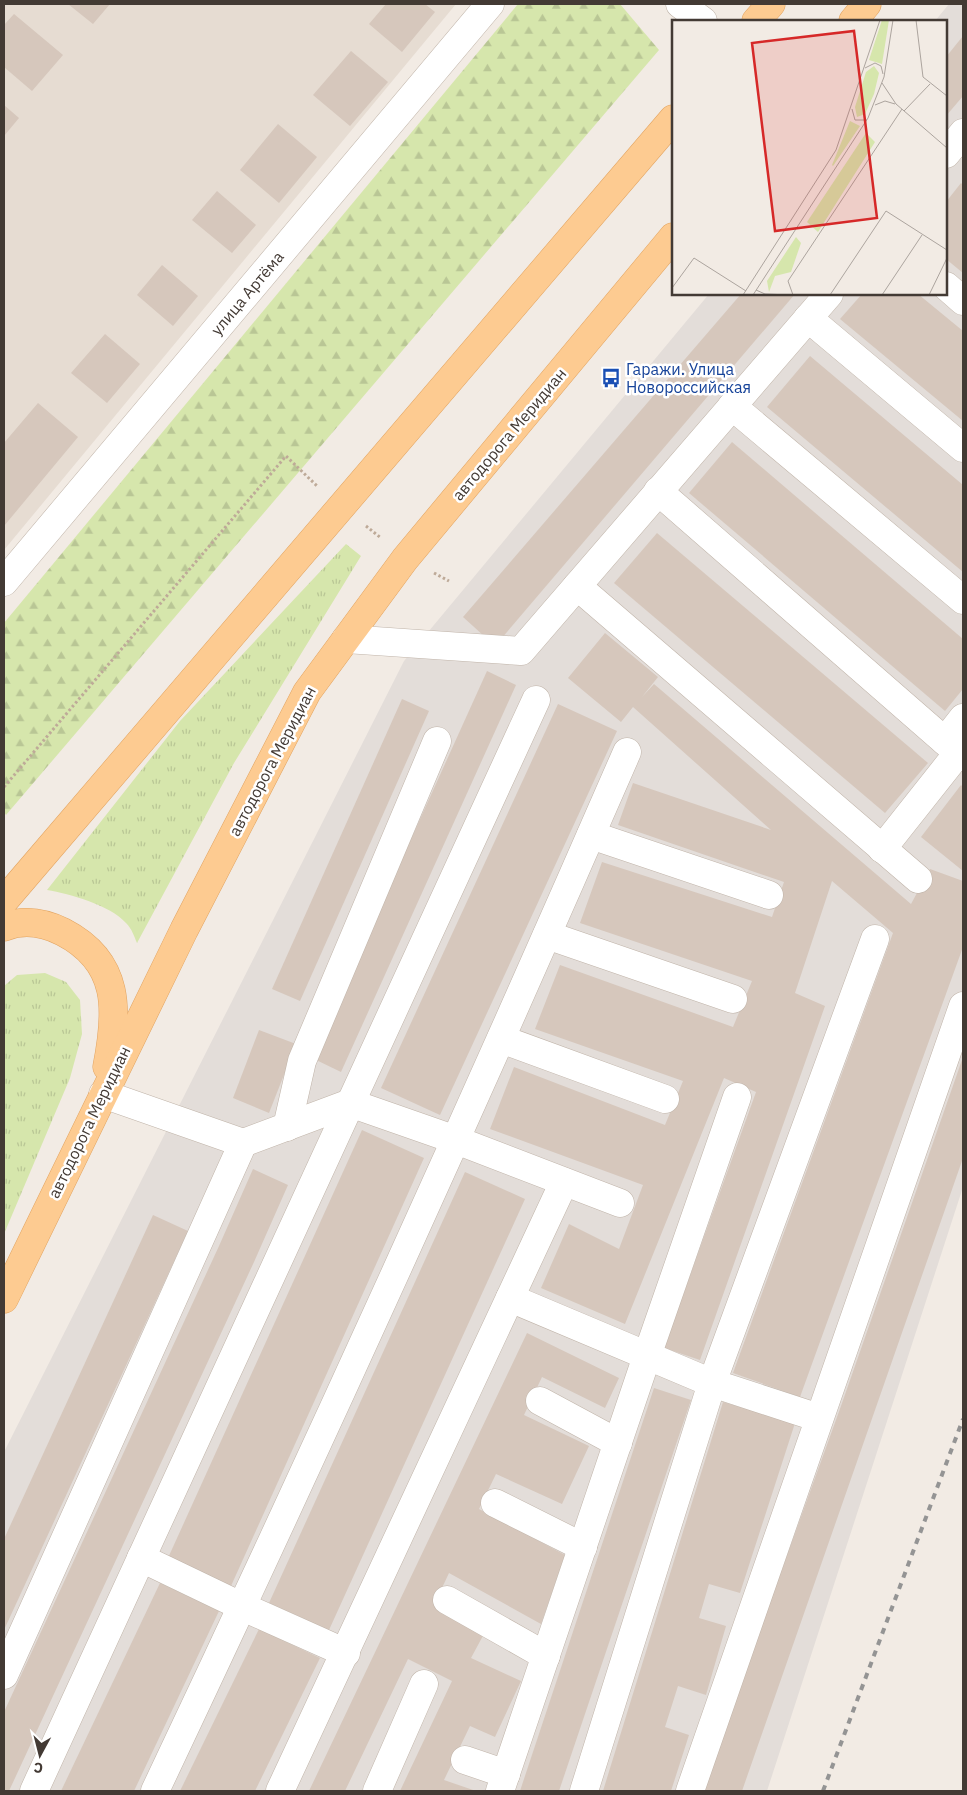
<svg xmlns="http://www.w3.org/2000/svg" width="967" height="1795" font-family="'IBM Plex Sans',sans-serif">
<defs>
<pattern id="grass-tufts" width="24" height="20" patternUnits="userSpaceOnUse" patternTransform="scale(1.25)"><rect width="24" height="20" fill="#d6e6ac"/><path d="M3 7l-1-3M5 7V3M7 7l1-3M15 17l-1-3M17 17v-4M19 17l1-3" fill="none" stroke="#b9c695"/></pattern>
<pattern id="forest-firs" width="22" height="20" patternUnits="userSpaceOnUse" patternTransform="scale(1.25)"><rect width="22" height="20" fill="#d6e6ac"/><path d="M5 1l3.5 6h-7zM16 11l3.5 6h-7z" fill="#b9c695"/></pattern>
</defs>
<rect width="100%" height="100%" fill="#f2ebe4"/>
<!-- residential -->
<path fill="#e6dcd2" d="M 4,4 L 456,4 L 4,550 Z"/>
<!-- industrial -->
<path fill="#e3ddd9" d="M 949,4 L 963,4 L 963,1187 L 767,1791 L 4,1791 L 4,1452 L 404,661 L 709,294 L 946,294 L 946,21 L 935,21 Z"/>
<!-- grass -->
<g fill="url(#grass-tufts)">
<path d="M 346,544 L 361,556 L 234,763 L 137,943 C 134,936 132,929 126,923 C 110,905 70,894 47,890 L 180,721 Z"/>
<path d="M 45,973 L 66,982 L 80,1000 L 82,1034 L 70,1078 L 4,1234 L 4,986 L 17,975 Z"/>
</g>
<!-- forest -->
<path fill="url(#forest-firs)" d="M 518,4 L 620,4 L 659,50 L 6,815 L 4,812 L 4,623 Z"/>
<!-- building -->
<g fill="#d6c7bc">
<path d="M 68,4 L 110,4 L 93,24 Z"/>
<path d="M 386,4 L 425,4 L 435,12 L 402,52 L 369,24 Z"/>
<path d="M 14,14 L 63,55 L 32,91 L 4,67 L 4,25 Z"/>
<path d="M 963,36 L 963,96 L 946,116 L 946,57 Z"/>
<path d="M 351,51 L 388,82 L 350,126 L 313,95 Z"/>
<path d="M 4,105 L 19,118 L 4,136 Z"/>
<path d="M 278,124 L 317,157 L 279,203 L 240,170 Z"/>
<path d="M 961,183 L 963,185 L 963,273 L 946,259 L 946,202 Z"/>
<path d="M 217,191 L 256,225 L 232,253 L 192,220 Z"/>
<path d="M 162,265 L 198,296 L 173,326 L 137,295 Z"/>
<path d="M 741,294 L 795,294 L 495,646 L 463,617 Z"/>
<path d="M 862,294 L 918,294 L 963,331 L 963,421 L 840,319 Z"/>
<path d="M 105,334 L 140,364 L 107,403 L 71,373 Z"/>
<path d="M 810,356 L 963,485 L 963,572 L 767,407 Z"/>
<path d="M 38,403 L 78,437 L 4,526 L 4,443 Z"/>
<path d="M 732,442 L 963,639 L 963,689 L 945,711 L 689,493 Z"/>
<path d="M 657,533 L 928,763 L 885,813 L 614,583 Z"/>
<path d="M 605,633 L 658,677 L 642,697 L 654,684 L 911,904 L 930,869 L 963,881 L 963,947 L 800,1397 L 733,1373 L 893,933 L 832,881 L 795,993 L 825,1006 L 700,1360 L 664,1348 L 756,1092 L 724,1078 L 625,1324 L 541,1288 L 569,1224 L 619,1249 L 643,1185 L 490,1129 L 514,1067 L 665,1125 L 683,1081 L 535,1029 L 560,965 L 733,1027 L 752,981 L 580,923 L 602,862 L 772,917 L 784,882 L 618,825 L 633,783 L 771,830 L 633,707 L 621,722 L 568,678 Z"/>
<path d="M 487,671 L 516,685 L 341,1072 L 312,1058 Z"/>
<path d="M 402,699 L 429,711 L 300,1001 L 272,989 Z"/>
<path d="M 558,704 L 617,731 L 440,1115 L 381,1088 Z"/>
<path d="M 961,785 L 963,787 L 963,871 L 921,837 Z"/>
<path d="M 259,1030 L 296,1044 L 269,1113 L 233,1098 Z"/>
<path d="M 963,1057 L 963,1158 L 742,1791 L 702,1791 L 841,1406 Z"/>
<path d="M 362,1130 L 424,1158 L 231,1586 L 168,1558 Z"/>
<path d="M 253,1169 L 288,1185 L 254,1262 L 9,1791 L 4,1791 L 4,1712 L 219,1246 Z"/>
<path d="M 465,1172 L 525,1199 L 329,1630 L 269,1603 Z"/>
<path d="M 153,1215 L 188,1231 L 4,1630 L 4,1539 Z"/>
<path d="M 527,1333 L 619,1378 L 605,1408 L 542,1377 L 524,1415 L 589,1446 L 562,1504 L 496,1474 L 479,1509 L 565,1555 L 541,1624 L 449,1573 L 434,1605 L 485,1632 L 471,1658 L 521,1681 L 495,1737 L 470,1726 L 444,1780 L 476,1791 L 400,1791 L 452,1681 L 408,1659 L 345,1791 L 309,1791 Z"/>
<path d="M 654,1388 L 691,1400 L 559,1791 L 520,1791 Z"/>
<path d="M 723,1402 L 795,1423 L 740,1593 L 709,1584 L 699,1618 L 726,1626 L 706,1695 L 678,1686 L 665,1727 L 689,1735 L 671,1791 L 603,1791 Z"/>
<path d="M 160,1583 L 219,1611 L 134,1791 L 61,1791 Z"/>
<path d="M 259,1629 L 320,1658 L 255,1791 L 180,1791 Z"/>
</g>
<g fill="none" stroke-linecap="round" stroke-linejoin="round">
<defs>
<g id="minor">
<path d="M 680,4 L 703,21"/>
<path d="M 946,154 L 963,133"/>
<path d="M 946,286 L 963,301"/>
<path d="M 808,318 L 963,448"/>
<path d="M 732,406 L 963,600"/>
<path d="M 658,491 L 963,757"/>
<path d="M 4,582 L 490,4"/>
<path d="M 577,586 L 918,879"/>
<path d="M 346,639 L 521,651 L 829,294"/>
<path d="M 945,741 L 963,718"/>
<path d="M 591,835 L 769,895"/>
<path d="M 882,849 L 958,753"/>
<path d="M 547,935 L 733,999"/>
<path d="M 501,1039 L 665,1099"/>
<path d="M 103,1094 L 243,1143 L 350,1103 L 456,1140 L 620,1203"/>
<path d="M 287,1127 L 302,1061 L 437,741"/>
<path d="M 510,1298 L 712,1383 L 819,1418"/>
<path d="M 540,1401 L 618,1443"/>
<path d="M 495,1503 L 583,1547"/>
<path d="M 141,1558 L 243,1607 L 346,1653"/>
<path d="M 447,1600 L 546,1656"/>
<path d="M 4,1675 L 243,1143"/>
<path d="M 465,1760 L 506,1774"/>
<path d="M 34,1791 L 536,700"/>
<path d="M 155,1791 C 318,1447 475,1101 627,752"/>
<path d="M 280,1791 L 564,1182"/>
<path d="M 377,1791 L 424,1684"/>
<path d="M 500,1791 L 647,1356 L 737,1097"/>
<path d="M 584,1791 L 712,1383 L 875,939"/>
<path d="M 690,1791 L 963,1006"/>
</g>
<g id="major">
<path d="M 756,21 L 771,4"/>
<path d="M 853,21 L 867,4"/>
<path d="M 4,901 L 673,119"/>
<path d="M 4,927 C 24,919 43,922 63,932 C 121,962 118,1011 107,1067"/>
<path d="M 4,1299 L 184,930 L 307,692 L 405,559 L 673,237"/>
</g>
</defs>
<!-- minor casing -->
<use href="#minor" stroke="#c0b4a9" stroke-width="29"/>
<!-- major casing -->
<use href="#major" stroke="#e2a461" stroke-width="29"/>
<!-- path -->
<g stroke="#beaa98" stroke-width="3" stroke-dasharray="2.5 2.5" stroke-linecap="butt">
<path d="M 366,526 L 381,538"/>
<path d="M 434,573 L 449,581"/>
<path d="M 4,787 L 286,456 L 317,486"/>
</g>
<!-- minor -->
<use href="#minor" stroke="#fff" stroke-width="28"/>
<!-- major -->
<use href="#major" stroke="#fdcb91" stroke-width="28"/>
<!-- rail -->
<path stroke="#949494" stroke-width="4" stroke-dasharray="6 6" stroke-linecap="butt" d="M 823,1791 L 963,1419"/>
</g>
<!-- icons -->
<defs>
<symbol id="bus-bare" viewBox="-9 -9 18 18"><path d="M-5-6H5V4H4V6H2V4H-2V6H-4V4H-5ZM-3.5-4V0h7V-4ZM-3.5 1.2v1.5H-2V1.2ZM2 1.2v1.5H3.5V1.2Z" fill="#1a4fb4" stroke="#fff" stroke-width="2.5" paint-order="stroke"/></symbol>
</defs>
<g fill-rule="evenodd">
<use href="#bus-bare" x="597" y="364" width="28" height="28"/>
</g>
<g text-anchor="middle" stroke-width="5" stroke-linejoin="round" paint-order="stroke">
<!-- street labels -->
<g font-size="16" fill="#433a34" stroke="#fff">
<text transform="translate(247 293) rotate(-50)" y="6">улица Артёма</text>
<text transform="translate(509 434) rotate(-50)" y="6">автодорога Меридиан</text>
<text transform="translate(272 761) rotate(-62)" y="6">автодорога Меридиан</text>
<text transform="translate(89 1122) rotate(-64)" y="6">автодорога Меридиан</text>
</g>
<!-- transit labels -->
<g font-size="16" fill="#164399" stroke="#fff" text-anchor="start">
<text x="626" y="375">Гаражи. Улица<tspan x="626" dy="18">Новороссийская</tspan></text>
</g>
</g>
<!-- overview -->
<g transform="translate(672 20)">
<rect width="275" height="275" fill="#f2ebe4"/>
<path d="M 210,0 L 217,0 L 210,44 L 197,40 ZM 202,46 L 207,53 L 202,74 L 193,94 L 185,97 L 183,87 L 194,52 ZM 178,101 L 188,106 L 161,146 L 160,145 Z" fill="#d6e6ac"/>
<path d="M 194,113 L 203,122 L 146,212 L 135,202 ZM 124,217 L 129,223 L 119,252 L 103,256 L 97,272 L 95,261 Z" fill="#d6e6ac"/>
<path fill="none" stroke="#aca49e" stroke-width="1" d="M 244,0 L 251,57 L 275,76M 193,48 L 203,43 L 209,46 L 211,54M 210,63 L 224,84 L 275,128M 203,85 L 213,81 L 223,84M 180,89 L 183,100 L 195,100M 232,91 L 258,64M 0,268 L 22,238 L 74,271M 84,270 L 93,274 L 118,275M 71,275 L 164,130 L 208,0M 81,275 L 196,98 L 212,57 L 221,0M 121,275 L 116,261 L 230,89M 158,275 L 214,191 L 275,230M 210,275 L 250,215M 257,275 L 275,238"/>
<path fill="#d62828" fill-opacity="0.15" stroke="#d62828" stroke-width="2.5" d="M 182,11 L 205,198 L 103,211 L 80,23 Z"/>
<rect width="275" height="275" fill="none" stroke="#433a34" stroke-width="2.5"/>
</g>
<!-- border -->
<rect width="967" height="1795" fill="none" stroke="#433a34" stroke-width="10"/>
<!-- north arrow -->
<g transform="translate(40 1755) rotate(187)" stroke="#ffffff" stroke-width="4" paint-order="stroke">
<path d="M0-4L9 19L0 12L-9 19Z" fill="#433a34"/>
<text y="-8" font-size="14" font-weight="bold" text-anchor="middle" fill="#433a34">С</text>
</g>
</svg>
